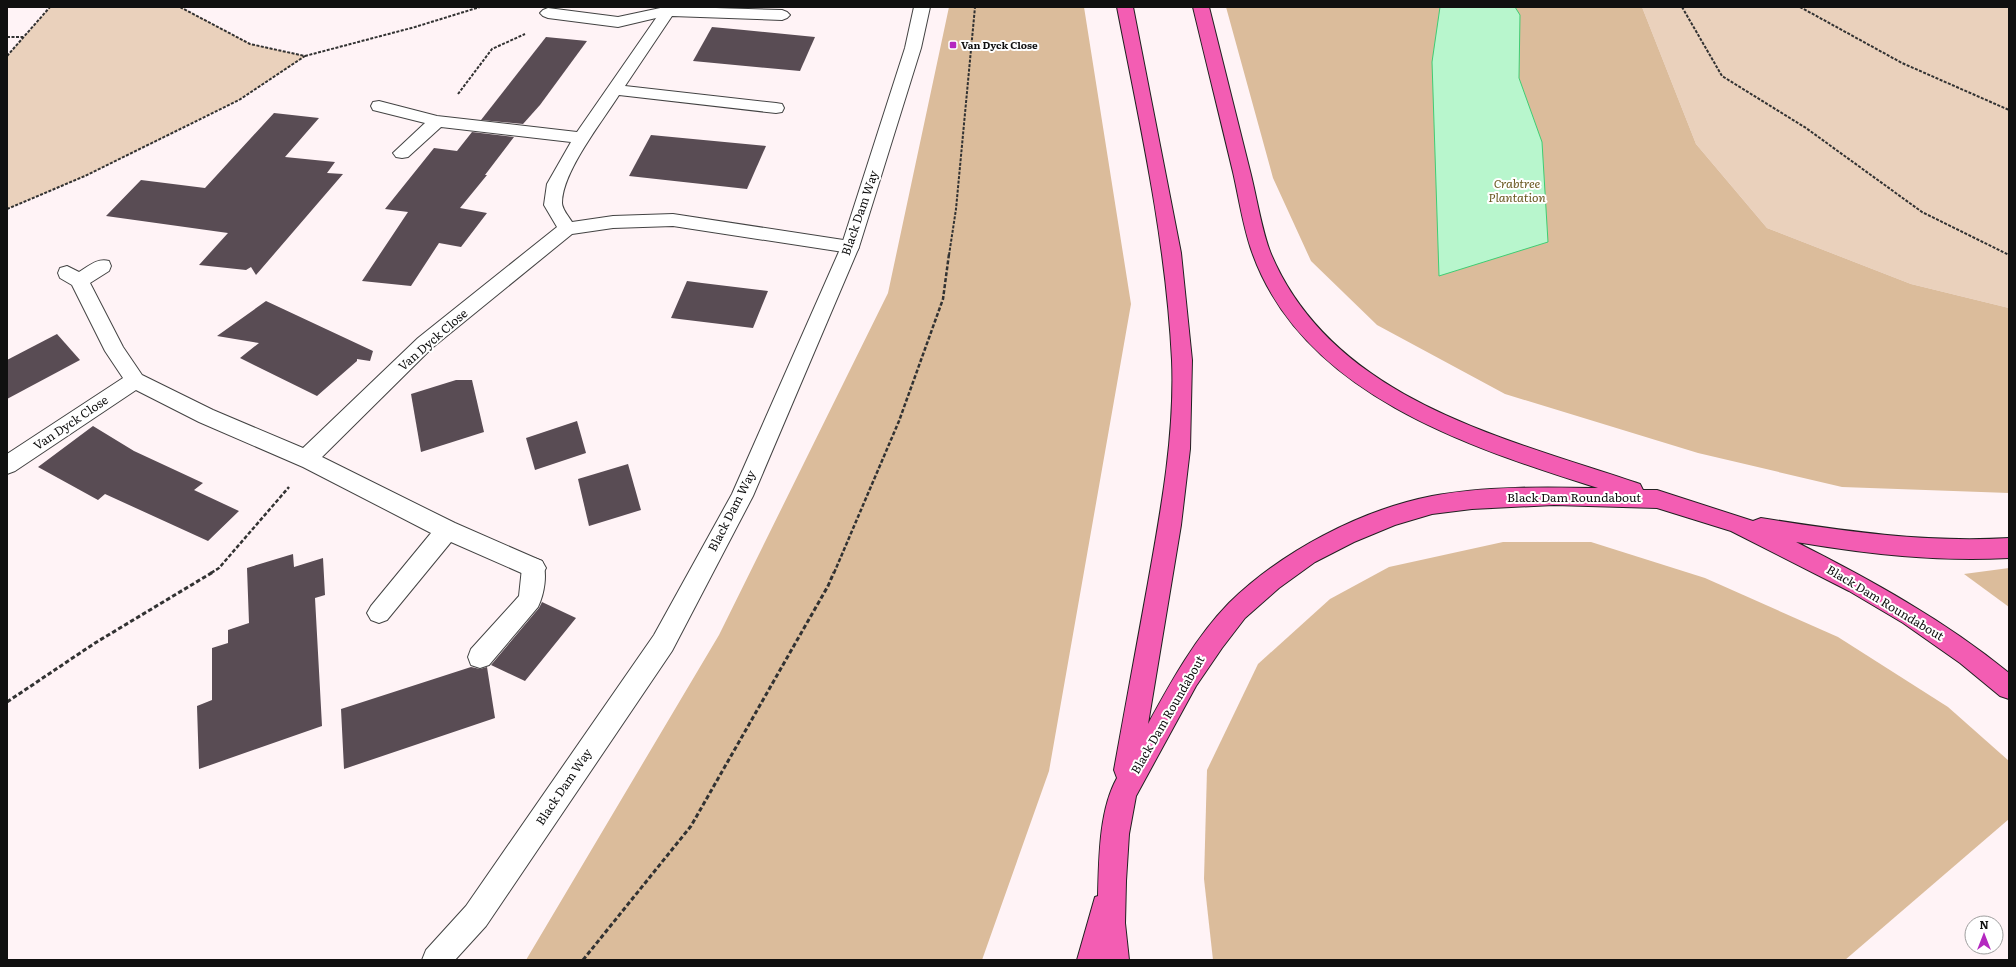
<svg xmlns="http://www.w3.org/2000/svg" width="2016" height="967" font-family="Literata,serif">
<rect width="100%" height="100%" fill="#fff3f6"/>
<!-- green -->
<g fill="#ead1bc">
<path d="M 50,7 L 181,7 L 251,44 L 306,56 L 239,100 L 86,176 L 7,209 L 7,56 Z"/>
<path d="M 1642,7 L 2009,7 L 2009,308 L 1911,284 L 1767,228 L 1696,144 Z"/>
</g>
<!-- forest -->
<g fill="#dbbc9b">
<path d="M 949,7 L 1084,7 L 1131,304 L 1049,771 L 982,960 L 526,960 L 719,635 L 888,293 Z"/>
<path d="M 1226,7 L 1642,7 L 1696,144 L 1767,228 L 1911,284 L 2009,308 L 2009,493 L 1842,487 L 1698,453 L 1505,394 L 1377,325 L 1311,261 L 1273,178 Z"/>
<path d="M 1503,542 L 1591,542 L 1705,578 L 1838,637 L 1948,707 L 2009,761 L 2009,819 L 1845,960 L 1213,960 L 1204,879 L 1207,770 L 1258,664 L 1330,599 L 1389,567 Z"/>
<path d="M 2009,568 L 2009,607 L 1964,574 Z"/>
</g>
<!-- water -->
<path fill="#b8f6cd" stroke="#3fcd73" d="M 1440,7 L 1515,7 L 1520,15 L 1519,78 L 1542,142 L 1548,242 L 1439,276 L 1432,62 Z"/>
<!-- building -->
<g fill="#594c54">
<path d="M 712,27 L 744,30 L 815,37 L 800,71 L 693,61 Z"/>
<path d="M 546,37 L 587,41 L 540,105 L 523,124 L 481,120 Z"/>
<path d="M 274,113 L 319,118 L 285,157 L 335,162 L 327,173 L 343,174 L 256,275 L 251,267 L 246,270 L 199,265 L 228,233 L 106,216 L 141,180 L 205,188 Z"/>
<path d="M 472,132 L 514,137 L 485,175 L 487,175 L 460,208 L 487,213 L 461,247 L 439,243 L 411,286 L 362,281 L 408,212 L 385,209 L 434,148 L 457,151 Z"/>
<path d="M 651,135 L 672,137 L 766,146 L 747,189 L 629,176 Z"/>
<path d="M 687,281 L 702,283 L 768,291 L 753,328 L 671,318 Z"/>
<path d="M 266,301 L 373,351 L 370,361 L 357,359 L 357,361 L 317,396 L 240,358 L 259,343 L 217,336 Z"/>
<path d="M 57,334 L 80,360 L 7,399 L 7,360 Z"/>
<path d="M 456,380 L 472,380 L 484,432 L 421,452 L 411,394 Z"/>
<path d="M 577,421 L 586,453 L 535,470 L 526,438 Z"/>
<path d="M 93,426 L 134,451 L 203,483 L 194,490 L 239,511 L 208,541 L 105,494 L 98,500 L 38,467 Z"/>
<path d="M 628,464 L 641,510 L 589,526 L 578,479 Z"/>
<path d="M 293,554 L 294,567 L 323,558 L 325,595 L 315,598 L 322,726 L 199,769 L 197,706 L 212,700 L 212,648 L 228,643 L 228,630 L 249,623 L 247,568 Z"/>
<path d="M 542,602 L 576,618 L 525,681 L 491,665 L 539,608 Z"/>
<path d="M 471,667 L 480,669 L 487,667 L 495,718 L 344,769 L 341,709 Z"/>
</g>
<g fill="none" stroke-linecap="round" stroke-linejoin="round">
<defs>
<g id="service">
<path d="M 665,7 L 673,8 L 676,11 L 673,14 L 618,27 L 548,18 L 543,16 L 540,13 L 543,10 L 548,8 L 618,17 Z"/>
<path d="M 534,558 L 542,561 C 548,573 544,595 538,607 L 489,665 L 480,668 L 471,665 L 468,657 L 471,649 L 519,596 L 522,568 L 526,561 Z"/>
</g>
<path id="minor" d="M 684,7 L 782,10 L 787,12 L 790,15 L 787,18 L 782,20 L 672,16 L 625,86 L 776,103 L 782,104 L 784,108 L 782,112 L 776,113 L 619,95 C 602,122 562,172 562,203 C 562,209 569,217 572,222 L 613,216 L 673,214 L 850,241 L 857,243 L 859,247 L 857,251 L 850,253 L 673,226 L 613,228 L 572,234 L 432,348 L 322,457 L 455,523 L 542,561 L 546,568 L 542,575 L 534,578 L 526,575 L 451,542 L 387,620 L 379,623 L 371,620 L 367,613 L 371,606 L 431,533 L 303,467 L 199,422 L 136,390 L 15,471 L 7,474 L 7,454 L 123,378 L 105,351 L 72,285 L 60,278 L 58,273 L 60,268 L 67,266 L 79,272 C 89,266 97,258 109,261 L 111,266 L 109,271 L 90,283 L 123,347 L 142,375 L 213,410 L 303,448 L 418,338 L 557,227 L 544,205 L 547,184 L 571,142 L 441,127 L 408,157 L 402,158 L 396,157 L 393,153 L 425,123 L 373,110 L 371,106 L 373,102 L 379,101 L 437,116 L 577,132 L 663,8 Z"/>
<path id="tertiary" d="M 914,7 L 930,7 L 921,48 L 859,247 L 753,496 L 672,651 L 486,926 L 455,960 L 422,960 L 426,950 L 466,906 L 654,635 L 732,494 L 841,247 L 905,48 Z"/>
<path id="motorway" d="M 1117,7 L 1133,7 L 1181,253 L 1192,360 L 1190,449 L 1181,525 L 1148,724 C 1171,682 1195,638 1229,603 C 1281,552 1360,510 1432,496 C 1484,486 1546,487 1598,488 C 1469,447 1302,394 1252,252 C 1243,227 1239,198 1233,172 C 1220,117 1206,62 1193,7 L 1209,7 C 1223,63 1237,119 1251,175 C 1257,199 1262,232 1271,254 C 1333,400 1504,438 1640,484 L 1643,490 L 1657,490 L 1753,521 L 1761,518 C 1844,531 1925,543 2009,538 L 2009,558 C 1937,562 1867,554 1796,542 C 1871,580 1944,620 2009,673 L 2009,699 L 2000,696 L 1960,663 L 1903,623 L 1849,591 L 1731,531 L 1657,508 L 1554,505 L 1472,509 L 1432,514 L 1395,525 L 1354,542 L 1315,562 L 1279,588 L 1245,618 L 1222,648 L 1196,686 L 1136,796 L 1129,834 L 1126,881 L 1125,923 L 1129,960 L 1077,960 L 1095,897 L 1098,896 C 1099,859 1099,810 1117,778 L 1114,770 C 1125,708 1137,645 1148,583 C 1161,510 1175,434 1172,360 C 1166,240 1140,124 1117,7 Z"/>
</defs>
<!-- service casing -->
<use href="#service" stroke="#434343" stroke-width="2"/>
<!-- minor casing -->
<use href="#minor" stroke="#434343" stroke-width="2"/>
<!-- tertiary casing -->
<use href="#tertiary" stroke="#434343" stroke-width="2"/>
<!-- motorway casing -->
<use href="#motorway" stroke="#212121" stroke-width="2"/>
<!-- path-far2 -->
<g stroke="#323232" stroke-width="2" stroke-dasharray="3 1.5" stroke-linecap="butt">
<path d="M 1682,7 L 1722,76 L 1806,128 L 1922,212 L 2009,255"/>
<path d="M 1800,7 L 1902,63 L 2009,110"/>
<path d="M 7,37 L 23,37"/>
<path d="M 7,56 L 50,7"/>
<path d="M 305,56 L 415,27 L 480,7"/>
<path d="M 458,94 L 492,49 L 525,34"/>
<path d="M 7,209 L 85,176 L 239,100 L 305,56 L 250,44 L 180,7"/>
<path d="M 949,255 L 956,209 L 975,7"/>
</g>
<!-- path-far1 -->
<g stroke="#323232" stroke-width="2.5" stroke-dasharray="4 2" stroke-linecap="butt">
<path d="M 211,573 L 219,568 L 289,487"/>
<path d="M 834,573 L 899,421 L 943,299 L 949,254"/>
</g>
<!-- path -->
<g stroke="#323232" stroke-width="3" stroke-dasharray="4.5 2.5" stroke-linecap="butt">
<path d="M 7,702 L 95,643 L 213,572"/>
<path d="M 583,960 L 691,826 L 828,586 L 834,572"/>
</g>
<!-- service -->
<use href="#service" fill="#fff" fill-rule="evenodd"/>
<!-- minor -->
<use href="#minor" fill="#fff" fill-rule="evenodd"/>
<!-- tertiary -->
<use href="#tertiary" fill="#fff" fill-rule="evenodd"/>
<!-- motorway -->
<use href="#motorway" fill="#f35db3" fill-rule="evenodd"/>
</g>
<!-- markers -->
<rect fill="#b428c0" stroke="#fff" stroke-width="1.5" x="949" y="41" width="8" height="8" rx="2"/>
<g text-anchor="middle" stroke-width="4" stroke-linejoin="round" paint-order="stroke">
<!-- far-poi labels -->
<g font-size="10" font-weight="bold" fill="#101010" stroke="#fff" text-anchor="start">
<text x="961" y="49">Van Dyck Close</text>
</g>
<!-- park labels -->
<g font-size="12" font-style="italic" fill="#69571f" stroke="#fff">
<text x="1517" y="188">Crabtree<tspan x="1517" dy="14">Plantation</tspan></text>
</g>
<!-- street labels -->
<g font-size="12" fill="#101010" stroke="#fff">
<text transform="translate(860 213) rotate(-71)" y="4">Black Dam Way</text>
<text transform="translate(433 340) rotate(-41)" y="4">Van Dyck Close</text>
<text transform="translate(71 423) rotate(-34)" y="4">Van Dyck Close</text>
<text x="1574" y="502">Black Dam Roundabout</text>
<text transform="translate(732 511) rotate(-63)" y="4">Black Dam Way</text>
<text transform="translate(1885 603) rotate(31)" y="4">Black Dam Roundabout</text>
<text transform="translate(1168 715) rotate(-60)" y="4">Black Dam Roundabout</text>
<text transform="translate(564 787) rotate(-56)" y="4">Black Dam Way</text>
</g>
</g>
<!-- border -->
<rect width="2016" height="967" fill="none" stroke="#101010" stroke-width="16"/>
<!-- north arrow -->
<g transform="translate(1984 935)"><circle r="19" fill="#ffffff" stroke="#9f9f9f"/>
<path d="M0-3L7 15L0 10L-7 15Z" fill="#b428c0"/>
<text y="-6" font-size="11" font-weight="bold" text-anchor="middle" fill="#101010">N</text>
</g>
</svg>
